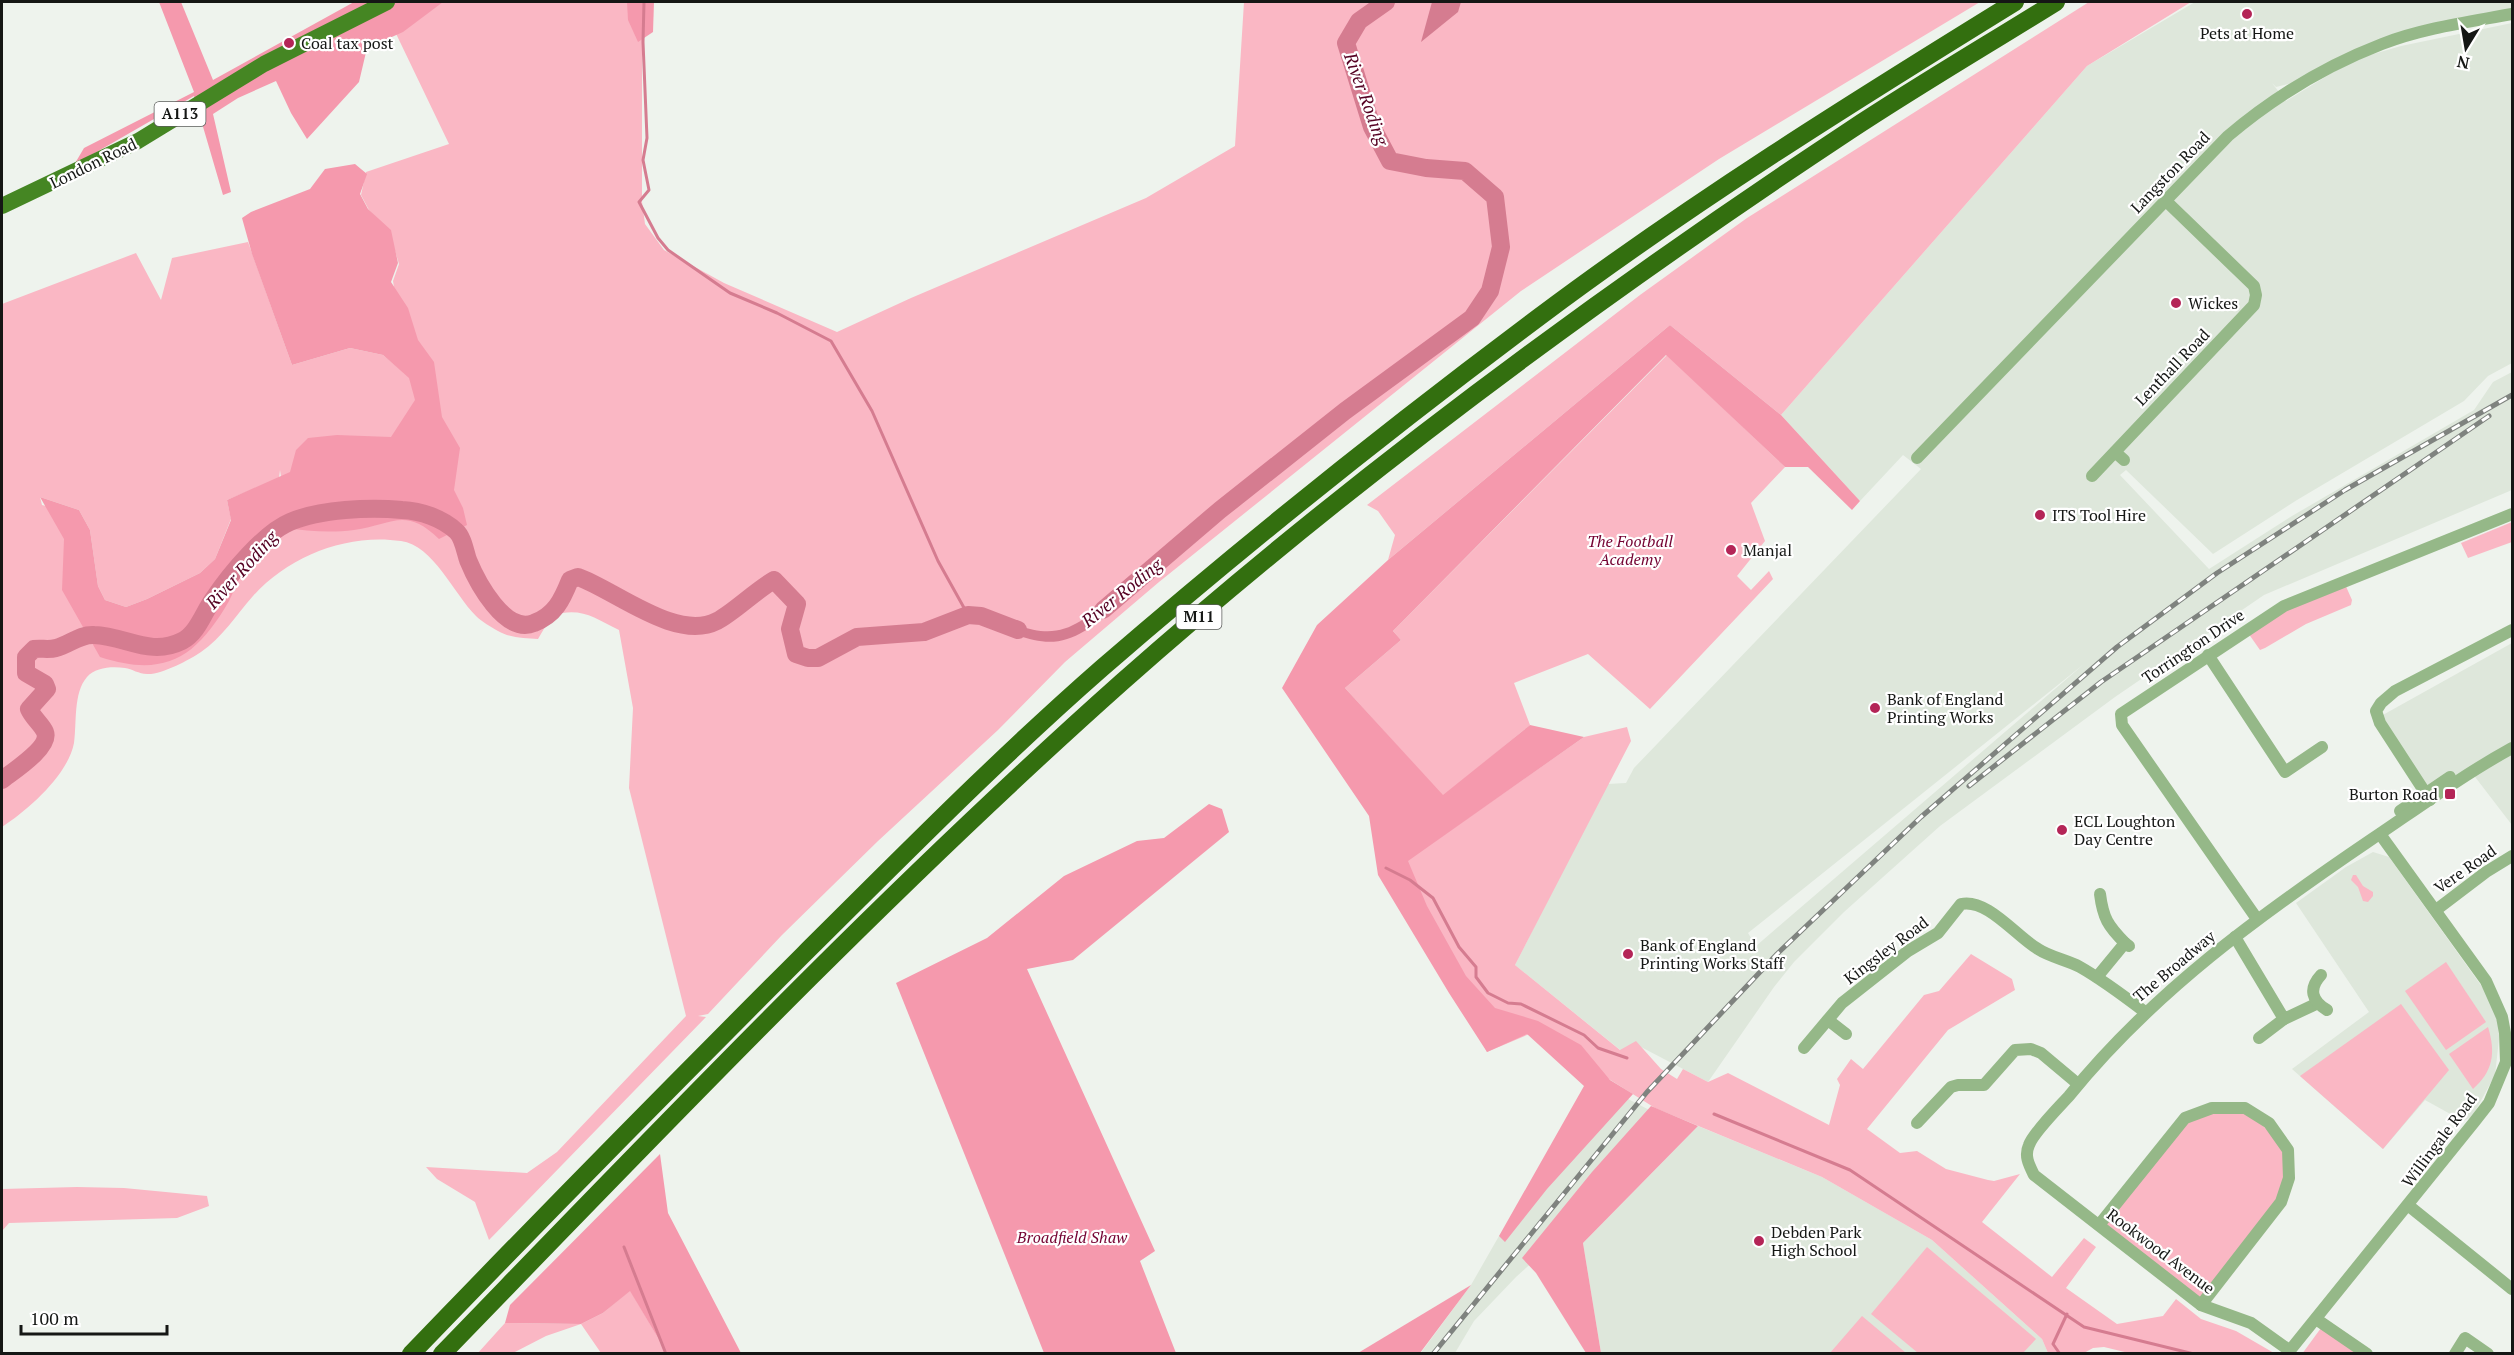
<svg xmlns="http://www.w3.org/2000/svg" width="2514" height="1355" font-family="'PT Serif',serif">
<rect width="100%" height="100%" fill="#eef3ed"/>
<!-- built -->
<g fill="#dee7db" fill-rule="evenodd">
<path d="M 2195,2 L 2512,2 L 2512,14 L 2435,29 L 2383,44 L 2300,81 L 2276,87 L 2272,83 L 2286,101 L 2353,60 L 2401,46 L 2512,23 L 2512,363 L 2488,376 L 2464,401 L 2297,500 L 2213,554 L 2126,470 L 2120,475 L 2209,569 L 2292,516 L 2474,410 L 2493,382 L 2512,372 L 2512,490 L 2264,595 L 2115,697 L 1940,826 L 1844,912 L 1794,962 L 1774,987 L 1708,1082 L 1641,1047 L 1629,1057 L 1515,965 L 1607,784 L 1626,783 L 1634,768 L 1921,469 L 1903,455 L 1860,501 L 1781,415 L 2087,66 ZM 2084,664 L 1756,946 L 1748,933 Z"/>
<path d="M 2512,643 L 2512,825 L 2469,769 L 2430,796 L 2381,716 Z"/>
<path d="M 2373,852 L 2389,857 L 2490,998 L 2500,1030 L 2495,1075 L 2472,1117 L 2463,1121 L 2425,1100 L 2383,1149 L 2292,1069 L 2369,1012 L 2296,903 L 2346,867 Z"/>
<path d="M 1607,1088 L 1682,1127 L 1516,1277 L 1474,1321 L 1455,1353 L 1420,1354 L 1471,1285 L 1499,1236 Z"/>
<path d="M 1698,1126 L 1822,1177 L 1932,1240 L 2042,1339 L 2048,1353 L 1601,1353 L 1583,1243 Z"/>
</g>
<!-- green -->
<g fill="#fab7c4" fill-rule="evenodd">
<path d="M 412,2 L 642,2 L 642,202 L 645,224 L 664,250 L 724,283 L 837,332 L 911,298 L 1146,198 L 1235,146 L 1244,2 L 1980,2 L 1719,159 L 1521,291 L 1159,582 L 1065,662 L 998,730 L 878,841 L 782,935 L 708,1014 L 698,1016 L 706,1017 L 489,1240 L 475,1202 L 437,1179 L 426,1167 L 527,1173 L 557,1152 L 686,1016 L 629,788 L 633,708 L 619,630 C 593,617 582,607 552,615 L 538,639 C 525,638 510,638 498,631 C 491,627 482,622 476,616 C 454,594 433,545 401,541 C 347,533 289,556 253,596 C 237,614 221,639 201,652 C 189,660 161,675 147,674 C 139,674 132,669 125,668 C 113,666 95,667 87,677 C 73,693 77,723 74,743 C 68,775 28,810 2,827 L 2,304 L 136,253 L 161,300 L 172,258 L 248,242 L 292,365 L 350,348 L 383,355 L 409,377 L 393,281 L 399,264 L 389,231 L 369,210 L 361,195 L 366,172 L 449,144 L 388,17 ZM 280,470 L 283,491 L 217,576 L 184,605 L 152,616 L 125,621 L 85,606 L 89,569 L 86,529 L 62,510 L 42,505 L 40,497 L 79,510 L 90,530 L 98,586 L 105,600 L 126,607 L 147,599 L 200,573 L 215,559 L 231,519 L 227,500 L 279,478 Z"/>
<path d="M 2089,2 L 2191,2 L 2087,66 L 1781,415 L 1670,325 L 1388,560 L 1395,535 L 1378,511 L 1367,505 L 1640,295 L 1747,218 Z"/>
<path d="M 1667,355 L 1785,467 L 1751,503 L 1765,541 L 1737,576 L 1751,590 L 1769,571 L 1773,579 L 1650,709 L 1588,654 L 1514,683 L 1530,725 L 1443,796 L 1345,688 L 1401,640 L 1393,631 Z"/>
<path d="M 2512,522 L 2512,542 L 2468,558 L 2461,543 Z"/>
<path d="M 2344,582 L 2352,600 L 2351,605 L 2306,624 L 2265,648 L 2260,650 L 2246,630 Z"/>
<path d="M 1627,727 L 1631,741 L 1515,965 L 1620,1050 L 1636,1041 L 1661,1069 L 1677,1079 L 1683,1069 L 1708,1082 L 1728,1073 L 1829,1125 L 1840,1085 L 1837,1079 L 1851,1059 L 1863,1069 L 1924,995 L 1939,991 L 1971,954 L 2012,979 L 2015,990 L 1948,1030 L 1867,1129 L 1900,1153 L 1917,1151 L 1946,1169 L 1988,1180 L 1994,1181 L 2020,1174 L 1982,1222 L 2052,1277 L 2084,1238 L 2096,1247 L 2066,1288 L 2117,1324 L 2163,1316 L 2176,1299 L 2201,1319 L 2236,1331 L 2274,1353 L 2133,1354 L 2104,1347 L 2093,1348 L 2084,1353 L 2048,1353 L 2042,1339 L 1932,1240 L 1822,1177 L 1655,1108 L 1534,1032 L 1487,1052 L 1398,867 L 1584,737 Z"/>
<path d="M 2353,875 L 2356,875 L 2363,886 L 2373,892 L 2373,896 L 2368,902 L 2363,901 L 2358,887 L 2351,880 Z"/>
<path d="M 2446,962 L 2486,1022 L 2446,1050 L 2405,991 Z"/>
<path d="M 2401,1004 L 2449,1070 L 2383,1149 L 2300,1076 Z"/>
<path d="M 2488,1027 C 2496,1053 2493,1071 2473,1089 L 2449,1054 Z"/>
<path d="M 2245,1108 L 2288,1150 L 2281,1202 L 2201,1305 L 2099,1225 L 2185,1118 Z"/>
<path d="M 77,1187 L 124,1188 L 207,1196 L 209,1206 L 177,1218 L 9,1223 L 2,1231 L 2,1189 Z"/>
<path d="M 1927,1247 L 2036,1339 L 2023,1353 L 1918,1353 L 1871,1314 Z"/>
<path d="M 630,1290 L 667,1353 L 601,1353 L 581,1324 L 546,1336 L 513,1353 L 477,1354 L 505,1323 L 581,1324 L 603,1313 Z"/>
<path d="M 1862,1316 L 1906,1353 L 1830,1353 Z"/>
<path d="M 2321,1328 L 2357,1354 L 2302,1354 Z"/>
</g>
<!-- forest -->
<g fill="#f599ad">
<path d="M 159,2 L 181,2 L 213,80 L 354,2 L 443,2 L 403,32 L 367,48 L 359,82 L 307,139 L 291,113 L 276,81 L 238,98 L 213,114 L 231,192 L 223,195 L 194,96 L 74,165 L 84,148 L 194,92 Z"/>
<path d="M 627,2 L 654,2 L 653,32 L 638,42 L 628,20 Z"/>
<path d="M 355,164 L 367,174 L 360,194 L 368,209 L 391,230 L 398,263 L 391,282 L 408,308 L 418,340 L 434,362 L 442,417 L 460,448 L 454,490 L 463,508 L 467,525 L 439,539 C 405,506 392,525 354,530 C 330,533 308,531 284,528 C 273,539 258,551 248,564 C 240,575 235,589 229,601 C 196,658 165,678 100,657 L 62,590 L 64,539 L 40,497 L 79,510 L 90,530 L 98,586 L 105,600 L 126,607 L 147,599 L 200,573 L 215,559 L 231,520 L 227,500 L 290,472 L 296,450 L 308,438 L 337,435 L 391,437 L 415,400 L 409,378 L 383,355 L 350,348 L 292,365 L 252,254 L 242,218 L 251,212 L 310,189 L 325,169 Z"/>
<path d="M 1670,325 L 1781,415 L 1860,501 L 1852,510 L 1808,467 L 1785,467 L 1666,355 L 1393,631 L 1401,640 L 1345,688 L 1443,795 L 1530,725 L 1584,737 L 1408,861 L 1427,906 L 1466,976 L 1495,1008 L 1538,1021 L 1581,1045 L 1610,1080 L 1633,1094 L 1547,1189 L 1505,1242 L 1499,1236 L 1584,1086 L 1527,1034 L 1487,1052 L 1449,993 L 1378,875 L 1369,816 L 1282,688 L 1317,625 L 1388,560 Z"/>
<path d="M 1209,804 L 1222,809 L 1229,832 L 1073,960 L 1027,969 L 1155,1251 L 1140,1261 L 1176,1353 L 1044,1353 L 896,983 L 987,938 L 1064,876 L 1137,841 L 1164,838 Z"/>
<path d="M 1651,1106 L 1698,1126 L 1583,1243 L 1601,1353 L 1586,1353 L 1536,1273 L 1522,1258 L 1592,1172 Z"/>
<path d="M 660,1154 L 668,1213 L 741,1353 L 667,1353 L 630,1291 L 603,1313 L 581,1324 L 505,1323 L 510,1305 Z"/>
<path d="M 1471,1285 L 1420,1353 L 1358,1353 Z"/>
</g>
<!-- water -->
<g fill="#d57c90">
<path d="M 1432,2 L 1461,2 L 1458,12 L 1421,42 Z"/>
<path d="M 1119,592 L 1126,601 C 1073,642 1058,656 993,625 L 998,618 C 1059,644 1071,630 1119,592 Z"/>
</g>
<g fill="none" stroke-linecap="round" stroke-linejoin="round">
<!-- stream -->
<g stroke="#d57c90" stroke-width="3">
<path d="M 644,2 L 643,42 L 647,138 L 643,160 L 649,190 L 639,202 L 658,238 L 668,250 L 730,293 L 777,313 L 831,341 L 872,411 L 938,561 L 968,615"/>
<path d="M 1386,868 L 1410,880 L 1433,898 L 1459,947 L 1476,967 L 1476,977 L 1488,993 L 1508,1003 L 1521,1004 L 1584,1035 L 1598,1048 L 1627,1058"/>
<path d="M 1714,1114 L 1850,1170 L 2084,1327 L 2194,1354"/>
<path d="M 624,1247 L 666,1354"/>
<path d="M 2060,1354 L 2053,1344 L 2067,1314"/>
</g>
<!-- river -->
<g stroke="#d57c90" stroke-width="18">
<path d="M 1103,610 L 1220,510 L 1345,411 L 1472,318 L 1490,291 L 1501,247 L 1495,197 L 1465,171 L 1426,168 L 1390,161 L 1372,127 L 1346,43 L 1359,21 L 1386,2"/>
<path d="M 2,780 C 12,772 51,747 45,732 C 42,725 33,718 29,709 L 47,689 L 45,684 L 26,673 L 26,657 L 34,649 C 41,648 49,650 56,648 C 69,645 80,634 94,635 C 126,636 150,657 182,641 C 198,633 204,611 214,598 C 230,574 264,533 290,522 C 320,509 370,507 402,510 C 421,511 442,518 456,531 C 463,537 465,551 468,560 C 477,582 505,635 534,623 C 555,615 562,600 570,580 L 578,577 C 615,590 676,642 717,621 C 734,612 755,591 774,580 L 797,604 L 790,629 L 796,654 L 808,658 L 818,658 L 857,637 L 924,632 L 968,615 L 981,616 L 1018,630"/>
</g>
<!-- minor -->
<g stroke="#95b888" stroke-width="12">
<path d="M 2115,452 L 2124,460"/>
<path d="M 1917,458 L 2228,136 C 2274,97 2325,66 2382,44 C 2423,28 2469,22 2512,14"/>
<path d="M 2092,476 L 2254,305 L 2256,295 L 2254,286 L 2165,200"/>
<path d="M 2208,655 L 2285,772 L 2322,747"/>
<path d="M 2430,800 L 2380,723 L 2376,711 L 2381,703 L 2395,691 L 2512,630"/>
<path d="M 2400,811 L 2450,777"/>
<path d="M 2100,894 C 2103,918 2108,926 2125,943"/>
<path d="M 2436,910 L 2486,872 L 2512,856"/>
<path d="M 2257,919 L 2122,725 L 2121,714 L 2284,606 L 2512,514"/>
<path d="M 2235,937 L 2284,1019 L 2316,1004"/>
<path d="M 2321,975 C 2308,989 2312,1001 2327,1010"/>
<path d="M 2097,977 L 2125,943 L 2129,946"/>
<path d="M 1828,1020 L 1846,1034"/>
<path d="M 2259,1038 L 2284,1019"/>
<path d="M 1804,1048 L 1842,1003 L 1908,951 L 1938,933 L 1961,904 C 1987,898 2016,936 2038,949 C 2050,957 2067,960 2080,967 C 2103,980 2124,996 2145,1012"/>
<path d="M 1917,1123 L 1951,1087 L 1958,1085 L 1984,1085 L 2015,1050 L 2031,1049 L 2041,1053 L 2078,1084"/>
<path d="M 2409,1206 L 2512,1289"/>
<path d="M 2099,1225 L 2185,1118 L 2212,1108 L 2245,1108 L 2269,1123 L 2288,1150 L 2289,1178 L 2281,1202 L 2201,1305"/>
<path d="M 2316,1319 L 2367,1354"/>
<path d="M 2289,1350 L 2251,1323 L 2201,1305 L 2034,1175 C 2029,1165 2024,1156 2029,1145 C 2033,1133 2059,1107 2069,1096 C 2154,991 2260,915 2372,839 C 2418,808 2463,775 2512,748"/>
<path d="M 2287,1354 L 2475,1121 L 2489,1103 L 2506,1062 L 2505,1033 L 2502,1017 L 2486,981 L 2380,834"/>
<path d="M 2455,1354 L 2465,1338 L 2488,1354"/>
</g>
<!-- major -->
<path stroke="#458623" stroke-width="16" d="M 2,206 L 138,141 L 264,64 L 387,2"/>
<!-- highway -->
<g stroke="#336f0f" stroke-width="18">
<path d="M 411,1354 C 541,1219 672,1086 804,954 C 902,857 998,759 1102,668 C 1243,546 1389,429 1539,317 C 1691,203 1853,102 2015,2"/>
<path d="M 442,1354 C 664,1125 884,894 1122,682 C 1350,480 1595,299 1849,131 C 1917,86 1987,45 2056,2"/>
</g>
<defs>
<g id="rail">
<path d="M 1969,786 L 2101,682 L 2489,416"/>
<path d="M 1433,1354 L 1647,1092 L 1777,954 L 1921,817 L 2117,647 L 2217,573 L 2345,490 L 2512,395"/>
</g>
</defs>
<!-- rail casing -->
<use href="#rail" stroke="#7f837f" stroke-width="5"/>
<!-- rail -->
<use href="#rail" stroke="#fff" stroke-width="3" stroke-dasharray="9" stroke-linecap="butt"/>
</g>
<!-- markers -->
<g fill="#b42557" stroke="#fff" stroke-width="2">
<circle cx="2247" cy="14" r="6"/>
<circle cx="289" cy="43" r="6"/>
<circle cx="2176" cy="303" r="6"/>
<circle cx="2040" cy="515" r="6"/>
<circle cx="1731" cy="550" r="6"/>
<circle cx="1875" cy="708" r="6"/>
<rect x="2444" y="788" width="12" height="12" rx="3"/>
<circle cx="2062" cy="830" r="6"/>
<circle cx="1628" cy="954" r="6"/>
<circle cx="1759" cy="1241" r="6"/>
</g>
<g text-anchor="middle" stroke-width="4.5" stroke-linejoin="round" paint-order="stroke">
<!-- shield labels -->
<g fill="#fff" stroke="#5b5d5b" stroke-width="1.5">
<rect x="154.5" y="102" width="51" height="24" rx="4.5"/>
<rect x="1176.5" y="605" width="45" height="24" rx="4.5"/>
</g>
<g font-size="15" font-weight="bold" fill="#151715">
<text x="180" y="119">A113</text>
<text x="1199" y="622">M11</text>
</g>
<!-- poi labels -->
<g font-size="16" fill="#151715" stroke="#fff" text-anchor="start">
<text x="2247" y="39" text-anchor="middle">Pets at Home</text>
<text x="301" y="49">Coal tax post</text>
<text x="2188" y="309">Wickes</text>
<text x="2052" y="521">ITS Tool Hire</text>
<text x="1743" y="556">Manjal</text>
<text x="1887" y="705">Bank of England<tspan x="1887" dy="18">Printing Works</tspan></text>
<text x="2438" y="800" text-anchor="end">Burton Road</text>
<text x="2074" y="827">ECL Loughton<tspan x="2074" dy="18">Day Centre</tspan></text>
<text x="1640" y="951">Bank of England<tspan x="1640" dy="18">Printing Works Staff</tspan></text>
<text x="1771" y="1238">Debden Park<tspan x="1771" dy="18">High School</tspan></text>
</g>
<!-- street labels -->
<g font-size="16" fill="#151715" stroke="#fff">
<text transform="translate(93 163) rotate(-26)" y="6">London Road</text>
<text transform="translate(2170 172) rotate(-46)" y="6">Langston Road</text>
<text transform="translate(2172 367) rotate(-46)" y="6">Lenthall Road</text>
<text transform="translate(2193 646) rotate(-34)" y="6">Torrington Drive</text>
<text transform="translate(2465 869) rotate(-35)" y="6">Vere Road</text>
<text transform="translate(1886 950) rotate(-37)" y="6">Kingsley Road</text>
<text transform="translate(2174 966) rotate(-40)" y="6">The Broadway</text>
<text transform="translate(2439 1140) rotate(-53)" y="6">Willingale Road</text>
<text transform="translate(2161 1251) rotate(37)" y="6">Rookwood Avenue</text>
</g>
<!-- park labels -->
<g font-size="16" font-style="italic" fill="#740232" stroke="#fff">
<text x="1630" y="547">The Football<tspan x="1630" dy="18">Academy</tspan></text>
<text x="1072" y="1243">Broadfield Shaw</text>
</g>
<!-- water labels -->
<g font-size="18" font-style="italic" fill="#550223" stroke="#fff">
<text transform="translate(1366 99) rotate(70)" y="6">River Roding</text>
<text transform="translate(242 570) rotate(-48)" y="6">River Roding</text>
<text transform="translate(1122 593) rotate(-39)" y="6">River Roding</text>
</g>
</g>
<!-- border -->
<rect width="2514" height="1355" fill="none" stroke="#151715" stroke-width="6"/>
<!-- north arrow -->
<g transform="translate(2466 48) rotate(191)" stroke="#ffffff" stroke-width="4.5" paint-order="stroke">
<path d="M0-4.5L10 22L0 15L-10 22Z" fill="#151715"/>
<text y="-9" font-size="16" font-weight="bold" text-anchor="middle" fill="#151715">N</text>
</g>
<!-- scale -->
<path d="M21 1325v9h146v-9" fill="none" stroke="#151715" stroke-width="3"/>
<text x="30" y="1325" font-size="18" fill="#151715" stroke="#ffffff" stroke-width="4.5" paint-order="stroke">100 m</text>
</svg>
